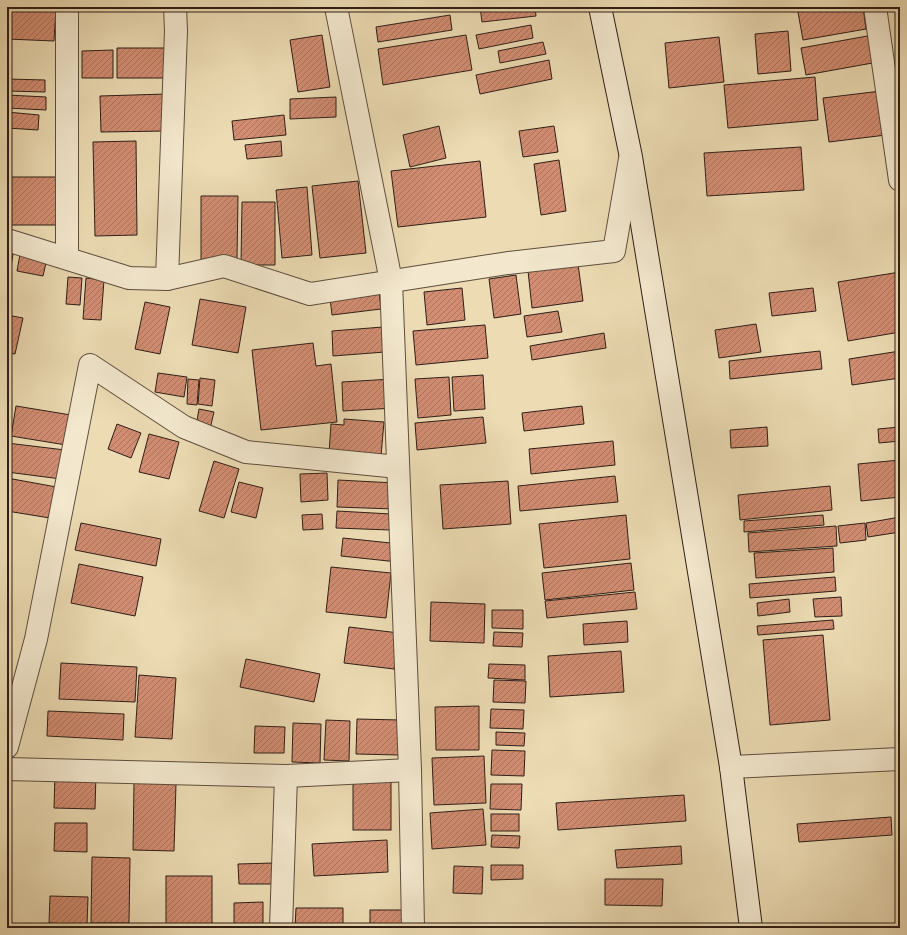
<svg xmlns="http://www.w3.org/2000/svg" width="907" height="935" font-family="'Gentium Book Plus',serif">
<defs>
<pattern id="building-hatch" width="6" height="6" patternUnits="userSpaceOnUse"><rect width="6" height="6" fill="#d28d72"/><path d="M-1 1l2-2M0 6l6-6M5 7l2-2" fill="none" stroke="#ab735d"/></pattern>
</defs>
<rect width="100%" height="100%" fill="#ecdbb3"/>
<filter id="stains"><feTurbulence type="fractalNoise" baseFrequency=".005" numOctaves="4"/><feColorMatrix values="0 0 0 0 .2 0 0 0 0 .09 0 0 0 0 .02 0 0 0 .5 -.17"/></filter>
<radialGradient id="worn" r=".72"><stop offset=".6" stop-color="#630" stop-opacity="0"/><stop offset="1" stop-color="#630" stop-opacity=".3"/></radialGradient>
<!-- building -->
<g fill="url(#building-hatch)" stroke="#2f1e17">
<path d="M 7,7 L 56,8 L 54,41 L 7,39 Z"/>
<path d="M 480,7 L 535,7 L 536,16 L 482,22 Z"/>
<path d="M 797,7 L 863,7 L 866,29 L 803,40 Z"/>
<path d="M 450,15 L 452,30 L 378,42 L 376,27 Z"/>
<path d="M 531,25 L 533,38 L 479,49 L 476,35 Z"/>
<path d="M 788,31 L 791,71 L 758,74 L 755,34 Z"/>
<path d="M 322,35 L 330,87 L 298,92 L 290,40 Z"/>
<path d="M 466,35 L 472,70 L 383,85 L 378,49 Z"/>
<path d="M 873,35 L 878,62 L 806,75 L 801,48 Z"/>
<path d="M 719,37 L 724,82 L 669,88 L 665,43 Z"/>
<path d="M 543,42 L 546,54 L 500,63 L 498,51 Z"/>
<path d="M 117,48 L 167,48 L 166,78 L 117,78 Z"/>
<path d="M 113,50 L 113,78 L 82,78 L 82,51 Z"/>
<path d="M 549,60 L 552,79 L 480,94 L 476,75 Z"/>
<path d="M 815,77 L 818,120 L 728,128 L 724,85 Z"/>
<path d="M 7,79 L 45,80 L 45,92 L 7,91 Z"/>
<path d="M 881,91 L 886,135 L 829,142 L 823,98 Z"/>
<path d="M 166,94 L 167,131 L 101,132 L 100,96 Z"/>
<path d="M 7,95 L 46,97 L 46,110 L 7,108 Z"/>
<path d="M 336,97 L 336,117 L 290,119 L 290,99 Z"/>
<path d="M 7,112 L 39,115 L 38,130 L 7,128 Z"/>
<path d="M 284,115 L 286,135 L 234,140 L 232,121 Z"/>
<path d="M 439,126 L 446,158 L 410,167 L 403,135 Z"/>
<path d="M 554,126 L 558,152 L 523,157 L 519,131 Z"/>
<path d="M 136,141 L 137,235 L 95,236 L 93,142 Z"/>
<path d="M 281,141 L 282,156 L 247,159 L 245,145 Z"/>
<path d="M 801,147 L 804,190 L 707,196 L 704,153 Z"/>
<path d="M 559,160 L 566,211 L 541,215 L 534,164 Z"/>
<path d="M 480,161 L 486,217 L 398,227 L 391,171 Z"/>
<rect x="7" y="177" width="53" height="48"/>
<path d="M 358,181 L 366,253 L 320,258 L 312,186 Z"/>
<path d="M 307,187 L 312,255 L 282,258 L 276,190 Z"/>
<path d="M 201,196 L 238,196 L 237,260 L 201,260 Z"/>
<path d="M 242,202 L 275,202 L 275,265 L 241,265 Z"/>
<path d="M 7,247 L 14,249 L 9,277 L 7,277 Z"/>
<path d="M 21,249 L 48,254 L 43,276 L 17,271 Z"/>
<path d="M 578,264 L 583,301 L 532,308 L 528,271 Z"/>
<path d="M 900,272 L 900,332 L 848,341 L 838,282 Z"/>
<path d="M 516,275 L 521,314 L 494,318 L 489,279 Z"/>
<path d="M 68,277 L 82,278 L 80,305 L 66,304 Z"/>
<path d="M 86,278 L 104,280 L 101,320 L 83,319 Z"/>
<path d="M 462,288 L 465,320 L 427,325 L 424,292 Z"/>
<path d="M 813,288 L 816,311 L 772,316 L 769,293 Z"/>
<path d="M 379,291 L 381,309 L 332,315 L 330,298 Z"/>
<path d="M 200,299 L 246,307 L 238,353 L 192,345 Z"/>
<path d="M 145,302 L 170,307 L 160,354 L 135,349 Z"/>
<path d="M 558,311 L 562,332 L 527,337 L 524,316 Z"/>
<path d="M 7,315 L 23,318 L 15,354 L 7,353 Z"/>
<path d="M 756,324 L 761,352 L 719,358 L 715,330 Z"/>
<path d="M 485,325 L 488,358 L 416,365 L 413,331 Z"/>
<path d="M 383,327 L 385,352 L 333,356 L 332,331 Z"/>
<path d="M 604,333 L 606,348 L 532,360 L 530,346 Z"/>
<path d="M 313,343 L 316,366 L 331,364 L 337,422 L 261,430 L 252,350 Z"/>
<path d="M 820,351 L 822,369 L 730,379 L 729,361 Z"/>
<path d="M 900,351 L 900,378 L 852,385 L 849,359 Z"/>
<path d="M 158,373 L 187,377 L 184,397 L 155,392 Z"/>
<path d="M 483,375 L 485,409 L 454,411 L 452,377 Z"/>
<path d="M 449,377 L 451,415 L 418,418 L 415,379 Z"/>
<path d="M 200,378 L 215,380 L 212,406 L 198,404 Z"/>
<path d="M 188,379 L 199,380 L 197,405 L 187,404 Z"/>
<path d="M 392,379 L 394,408 L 343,411 L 342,382 Z"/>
<path d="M 16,406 L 71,415 L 66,445 L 11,436 Z"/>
<path d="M 582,406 L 584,424 L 524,431 L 522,413 Z"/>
<path d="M 199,409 L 214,412 L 210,429 L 196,426 Z"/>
<path d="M 483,417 L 486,443 L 417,450 L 415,423 Z"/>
<path d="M 344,419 L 384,422 L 381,456 L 329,453 L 331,424 L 344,425 Z"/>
<path d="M 117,424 L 141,433 L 131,458 L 108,449 Z"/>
<path d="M 767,427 L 768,446 L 731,448 L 730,430 Z"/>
<path d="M 900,427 L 900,441 L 879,443 L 878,429 Z"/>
<path d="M 149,434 L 179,442 L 169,479 L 139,472 Z"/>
<path d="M 613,441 L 615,465 L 531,474 L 529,449 Z"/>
<path d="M 7,443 L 65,450 L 61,479 L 7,472 Z"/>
<path d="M 900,460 L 900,497 L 861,501 L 858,464 Z"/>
<path d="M 214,461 L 239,469 L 224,518 L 199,511 Z"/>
<path d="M 327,473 L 328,500 L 301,502 L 300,474 Z"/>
<path d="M 615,476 L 618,502 L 520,511 L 518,486 Z"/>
<path d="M 7,478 L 62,488 L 56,519 L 7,511 Z"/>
<path d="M 338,480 L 395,483 L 394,509 L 337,507 Z"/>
<path d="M 508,481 L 511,524 L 443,529 L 440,485 Z"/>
<path d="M 239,482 L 263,488 L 256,518 L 231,512 Z"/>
<path d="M 830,486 L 832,510 L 740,520 L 738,495 Z"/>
<path d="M 337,511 L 391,514 L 390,530 L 336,528 Z"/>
<path d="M 322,514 L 323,529 L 303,530 L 302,515 Z"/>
<path d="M 626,515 L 630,559 L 544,568 L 539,524 Z"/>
<path d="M 823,515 L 824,525 L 744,532 L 744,521 Z"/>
<path d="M 900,517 L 900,532 L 868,537 L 866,523 Z"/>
<path d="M 81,523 L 161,539 L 156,566 L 75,550 Z"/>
<path d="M 865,523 L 866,540 L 840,543 L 838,526 Z"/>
<path d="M 836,526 L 837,546 L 749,552 L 748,533 Z"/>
<path d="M 343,538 L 400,544 L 398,562 L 341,556 Z"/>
<path d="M 833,548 L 834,572 L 756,578 L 754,553 Z"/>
<path d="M 631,563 L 634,590 L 545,600 L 542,573 Z"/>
<path d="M 79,564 L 143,577 L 135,616 L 71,603 Z"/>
<path d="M 331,567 L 391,573 L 386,618 L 326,612 Z"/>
<path d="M 835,577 L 836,591 L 750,598 L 749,584 Z"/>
<path d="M 635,592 L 637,609 L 547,618 L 545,601 Z"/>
<path d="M 841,597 L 842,616 L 815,617 L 813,599 Z"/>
<path d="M 789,599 L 790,612 L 758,616 L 757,603 Z"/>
<path d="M 431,602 L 485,604 L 484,643 L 430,641 Z"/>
<path d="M 492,610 L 523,610 L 523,629 L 492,628 Z"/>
<path d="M 833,620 L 834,629 L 758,635 L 757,626 Z"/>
<path d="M 627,621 L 628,642 L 584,645 L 583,624 Z"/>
<path d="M 349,627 L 399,633 L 394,669 L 344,663 Z"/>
<path d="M 494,632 L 523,633 L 522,647 L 493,646 Z"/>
<path d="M 823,635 L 830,720 L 770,725 L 763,640 Z"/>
<path d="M 621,651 L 624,692 L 550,697 L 548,656 Z"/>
<path d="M 246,659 L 320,674 L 314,702 L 240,687 Z"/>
<path d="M 61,663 L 137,667 L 135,702 L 59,699 Z"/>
<path d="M 489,664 L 525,665 L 525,680 L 488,678 Z"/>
<path d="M 139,675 L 176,678 L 172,739 L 135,737 Z"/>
<path d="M 494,680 L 526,681 L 525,703 L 493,702 Z"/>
<path d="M 479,706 L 479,750 L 436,750 L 435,707 Z"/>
<path d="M 491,709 L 524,710 L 523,729 L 490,728 Z"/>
<path d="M 48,711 L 124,714 L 123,740 L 47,736 Z"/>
<path d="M 357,719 L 400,720 L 399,755 L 356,754 Z"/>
<path d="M 326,720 L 350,721 L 349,761 L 324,760 Z"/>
<path d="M 293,723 L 321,724 L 320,763 L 292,762 Z"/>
<path d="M 255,726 L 285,727 L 284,753 L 254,753 Z"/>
<path d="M 496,732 L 525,733 L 524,746 L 496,745 Z"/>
<path d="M 492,750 L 525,751 L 524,776 L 491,775 Z"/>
<path d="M 484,756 L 486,803 L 434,805 L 432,758 Z"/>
<path d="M 55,773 L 96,774 L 95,809 L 54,808 Z"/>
<rect x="353" y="782" width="38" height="48"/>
<path d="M 134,783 L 176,784 L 174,851 L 133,850 Z"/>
<path d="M 491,784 L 522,784 L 521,810 L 490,809 Z"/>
<path d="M 684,795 L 686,821 L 558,830 L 556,803 Z"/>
<path d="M 483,809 L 486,845 L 432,849 L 430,813 Z"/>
<rect x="491" y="814" width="28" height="17"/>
<path d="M 891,817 L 892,835 L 799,842 L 797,824 Z"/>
<path d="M 55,823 L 87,823 L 87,852 L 54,851 Z"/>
<path d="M 492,835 L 520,836 L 519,848 L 491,847 Z"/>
<path d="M 387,840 L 388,872 L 314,876 L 312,844 Z"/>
<path d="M 681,846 L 682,864 L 617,868 L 615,850 Z"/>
<path d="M 92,857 L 130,858 L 129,923 L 91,923 Z"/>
<path d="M 274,863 L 274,884 L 239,884 L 238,864 Z"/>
<path d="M 491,865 L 523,865 L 523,879 L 491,880 Z"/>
<path d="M 454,866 L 483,867 L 482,894 L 453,893 Z"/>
<rect x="166" y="876" width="46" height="52"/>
<path d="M 605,879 L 663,879 L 662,906 L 605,905 Z"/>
<path d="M 50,896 L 88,897 L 87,925 L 49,923 Z"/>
<path d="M 263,902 L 263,927 L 234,928 L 234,903 Z"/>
<path d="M 296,908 L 343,908 L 343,928 L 295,928 Z"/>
<rect x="370" y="910" width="36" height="18"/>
<path d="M 900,924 L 900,928 L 870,928 L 870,925 Z"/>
</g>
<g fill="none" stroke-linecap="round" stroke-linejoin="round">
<defs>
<g id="street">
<path d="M 67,7 L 67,258"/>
<path d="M 336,7 L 391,281 L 410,770 L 413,928"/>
<path d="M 875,7 L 900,180"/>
<path d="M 7,240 L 129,278 L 167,279 L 224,266 L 310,294 L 508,263 L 614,251 L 630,159"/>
<path d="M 167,279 L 176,31 L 175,7"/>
<path d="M 7,747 L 36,639 L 90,365 L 184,427 L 246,452 L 398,467"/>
<path d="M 731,767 L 900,759"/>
<path d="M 7,769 L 286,776 L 410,770"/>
<path d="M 281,928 L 286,776"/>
</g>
<path id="secondary" d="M 600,7 L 631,157 L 731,767 L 751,928"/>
</defs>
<!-- street casing -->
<use href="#street" stroke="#5e4d3e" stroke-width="24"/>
<!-- secondary casing -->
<use href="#secondary" stroke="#2f1e17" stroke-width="24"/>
<!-- street -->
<use href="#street" stroke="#f3e8ce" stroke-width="22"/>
<!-- secondary -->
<use href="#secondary" stroke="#f3e8ce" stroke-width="22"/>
</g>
<!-- margin -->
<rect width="907" height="935" fill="none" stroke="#ecdbb3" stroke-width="24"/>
<rect x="8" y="8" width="891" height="919" fill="none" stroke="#2f1e17" stroke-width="2"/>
<rect x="12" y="12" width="883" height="911" fill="none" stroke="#2f1e17"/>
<rect width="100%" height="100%" filter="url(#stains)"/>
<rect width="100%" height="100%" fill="url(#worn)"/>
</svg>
